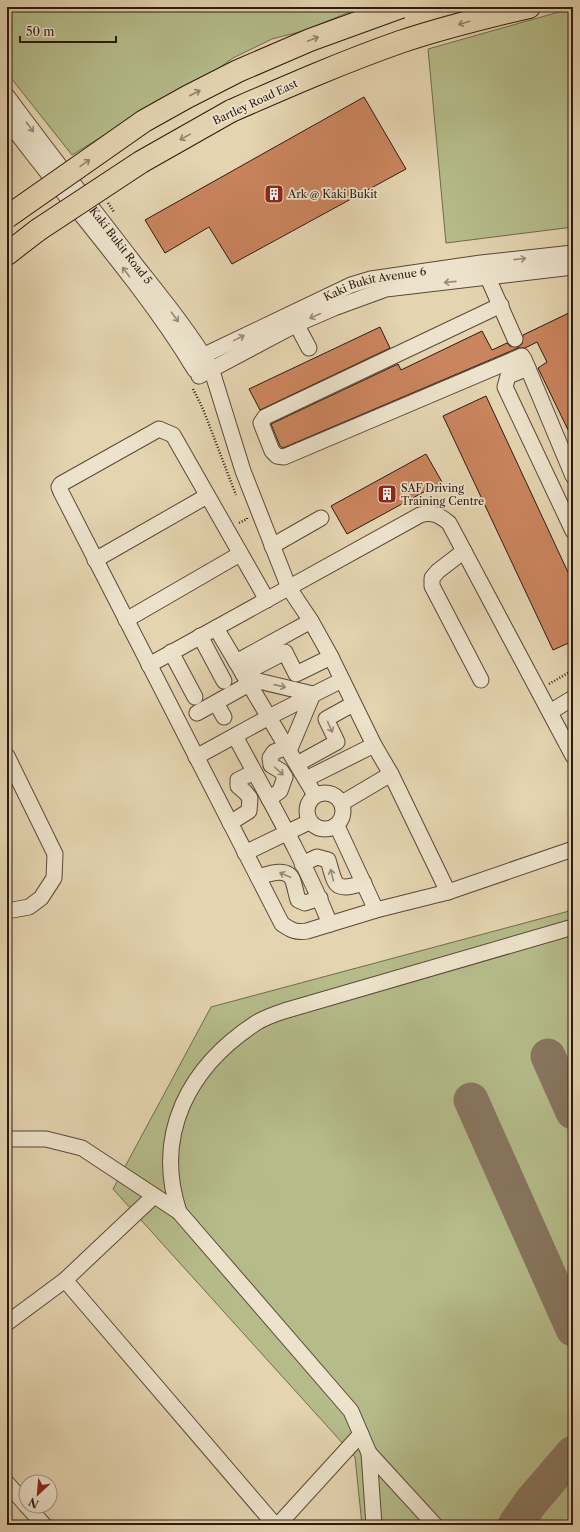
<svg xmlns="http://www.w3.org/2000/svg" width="580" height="1532" font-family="'Libre Caslon Text',serif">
<rect width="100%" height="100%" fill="#e4d4b0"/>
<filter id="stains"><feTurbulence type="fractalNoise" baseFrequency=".005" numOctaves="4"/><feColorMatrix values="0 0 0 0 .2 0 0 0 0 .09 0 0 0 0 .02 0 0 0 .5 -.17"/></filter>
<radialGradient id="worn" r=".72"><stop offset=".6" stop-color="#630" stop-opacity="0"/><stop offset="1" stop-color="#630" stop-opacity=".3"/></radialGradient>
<!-- green -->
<g fill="#b5bc8a" stroke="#716b4d">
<path d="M 7,7 L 362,7 L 303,31 L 272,39 L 233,58 L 208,76 L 140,113 L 72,155 L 7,73 Z"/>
<path d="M 573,8 L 573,227 L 446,243 L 428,49 Z"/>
<path d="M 573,910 L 573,1525 L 362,1525 L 355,1457 L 113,1189 L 211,1007 Z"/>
</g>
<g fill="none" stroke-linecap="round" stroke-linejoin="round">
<!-- taxiway -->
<g stroke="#887760" stroke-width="35">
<path d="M 548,1056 L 573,1112"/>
<path d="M 471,1100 L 573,1329"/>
<path d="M 515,1525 L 531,1502 L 573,1453"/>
</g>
</g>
<!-- building -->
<g fill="#ca845e" stroke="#2d1a10">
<path d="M 364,97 L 406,169 L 232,264 L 209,227 L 165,253 L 145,220 Z"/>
<path d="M 573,311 L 573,440 L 538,368 L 547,362 L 537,342 L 525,348 L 518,348 L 283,448 L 280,446 L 271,424 L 398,364 L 401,370 L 482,331 L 492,350 L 507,343 L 510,346 L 518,347 L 522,344 L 523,335 Z"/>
<path d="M 380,327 L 390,348 L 260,410 L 249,389 Z"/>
<path d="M 486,396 L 573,583 L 573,641 L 553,650 L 443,416 Z"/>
<path d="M 426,454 L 442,482 L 347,534 L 331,506 Z"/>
</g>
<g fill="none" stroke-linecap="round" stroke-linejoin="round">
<defs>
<g id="minor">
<path id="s1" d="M 7,96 C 49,153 93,209 136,265 C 162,298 190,332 211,368 L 243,471 L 289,588 L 311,621 L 331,657 L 374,745 L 391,774 L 448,892"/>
<path d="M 7,120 C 69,204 141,281 195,370"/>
<path d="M 484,269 L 515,339"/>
<path d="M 501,305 L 265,417 L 261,423 L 272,451 L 277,456 L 284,457 L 522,356"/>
<path d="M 292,316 L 309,348"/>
<path d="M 524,359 L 573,476"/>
<path id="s2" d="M 190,362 L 351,285 L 371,279 L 481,263 L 573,253"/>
<path d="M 528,368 L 508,376 L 505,387 L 573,531"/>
<path d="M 199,376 L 297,324 L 334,308 L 386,289 L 573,267"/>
<path d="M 272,546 L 321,518"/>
<path d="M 464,551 L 438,571 L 432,578 L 432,586 L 481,680"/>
<path d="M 95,560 L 207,496"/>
<path d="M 267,600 L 173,435 L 159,429 L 61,484 L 59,487 L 61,492 L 282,924 C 291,930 296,933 307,931 L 376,910 L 448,892 L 573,849"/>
<path d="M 126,620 L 240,554"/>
<path d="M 216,628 L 315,795"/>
<path d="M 200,636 L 224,681"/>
<path d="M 171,652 L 195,697"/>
<path d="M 236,662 L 311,621"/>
<path d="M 149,665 L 420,515 C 432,511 439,515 449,523 L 573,756"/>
<path d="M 243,674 L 285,652 L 296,674 L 331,657"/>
<path d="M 246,678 L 313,694"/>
<path d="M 216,703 L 224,717"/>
<path d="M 550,712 L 573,698"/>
<path d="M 197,713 L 249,684"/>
<path d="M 235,736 C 268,798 304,859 330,924"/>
<path d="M 289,751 L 313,694"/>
<path d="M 7,756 L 55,854 L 54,878 L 41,898 L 29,907 L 7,911"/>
<path d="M 196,757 L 269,717 L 342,680"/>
<path d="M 297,764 L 337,742 L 326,719 L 353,704"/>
<path d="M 306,779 L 374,745"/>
<circle cx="325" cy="811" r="18"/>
<path d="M 269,799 L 280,791 L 285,777 L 281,771 L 271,765 L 270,758 L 274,752 L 287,747"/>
<path d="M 342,803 L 391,774"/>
<path d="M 230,823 L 249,811 L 250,798 L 245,792 L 238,786 L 238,780 L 254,772"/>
<path d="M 337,826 L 376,910"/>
<path d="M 245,853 L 309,822"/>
<path d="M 302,864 L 317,857 L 328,860 C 336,886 333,892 364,883"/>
<path d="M 258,877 C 268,874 288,866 293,881 C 295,887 296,893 298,900 L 305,903 L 320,898"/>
<path d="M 7,1139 L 46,1139 L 82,1148 L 179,1212 L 351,1411 L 369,1453 L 374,1525"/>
<path d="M 179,1212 C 153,1133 190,1066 256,1023 C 264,1018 275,1014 284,1011 L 573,927"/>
<path d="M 65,1280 L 275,1525"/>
<path d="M 7,1323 L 65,1280 L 154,1196"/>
<path d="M 369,1453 L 435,1525"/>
<path d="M 7,1483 L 26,1505"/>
<path d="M 27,1506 L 44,1525"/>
<path d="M 278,1525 L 361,1434"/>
</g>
<g id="highway">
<path d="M 231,111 C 286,87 343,62 400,42 C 442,28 486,17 529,7"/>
<path d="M 7,254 L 38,230"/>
</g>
</defs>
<!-- minor casing -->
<use href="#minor" stroke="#5b4838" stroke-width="17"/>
<!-- highway casing -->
<use href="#highway" stroke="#2d1a10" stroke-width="24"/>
<!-- path -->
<g stroke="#2d1a10" stroke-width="2.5" stroke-dasharray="1 2" stroke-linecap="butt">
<path d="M 7,146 L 12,151"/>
<path d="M 108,203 L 114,212"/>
<path d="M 193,389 L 203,409 L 236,495"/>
<path d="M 239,523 L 247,519 L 247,518"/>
<path d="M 549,684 L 573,670"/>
</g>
<!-- minor -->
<use href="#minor" stroke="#ede3cc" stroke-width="15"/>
<!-- highway -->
<use href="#highway" stroke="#e4d4b0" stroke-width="22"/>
<defs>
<g id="highway-bridge">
<path d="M 7,217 L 144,121 L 187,97 L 238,71 L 310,40 L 401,7"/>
<path d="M 38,230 L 141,162 L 231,111"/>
</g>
</defs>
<!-- highway-bridge casing -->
<use href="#highway-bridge" stroke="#2d1a10" stroke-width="24" stroke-linecap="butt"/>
<!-- highway-bridge -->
<use href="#highway-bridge" stroke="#e4d4b0" stroke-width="22"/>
</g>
<!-- one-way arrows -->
<defs><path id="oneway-shaft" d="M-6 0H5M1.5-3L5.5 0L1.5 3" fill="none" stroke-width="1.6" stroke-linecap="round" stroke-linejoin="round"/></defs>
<g stroke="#928068">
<use href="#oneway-shaft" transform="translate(464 23) rotate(163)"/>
<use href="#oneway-shaft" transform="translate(313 39) rotate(-21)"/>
<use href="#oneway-shaft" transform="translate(195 93) rotate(-27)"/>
<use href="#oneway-shaft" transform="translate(185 137) rotate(151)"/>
<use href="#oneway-shaft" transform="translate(85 163) rotate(-35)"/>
</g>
<g stroke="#978977">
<use href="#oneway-shaft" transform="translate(30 127) rotate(53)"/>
<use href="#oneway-shaft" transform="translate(520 259) rotate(-6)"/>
<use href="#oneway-shaft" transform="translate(126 272) rotate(-127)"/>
<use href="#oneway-shaft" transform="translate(450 282) rotate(174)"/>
<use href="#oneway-shaft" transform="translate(315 316) rotate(156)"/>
<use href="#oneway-shaft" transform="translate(175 317) rotate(53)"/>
<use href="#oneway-shaft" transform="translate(239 338) rotate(-26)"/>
<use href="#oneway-shaft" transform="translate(280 686) rotate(13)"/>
<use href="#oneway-shaft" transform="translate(330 727) rotate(66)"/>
<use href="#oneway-shaft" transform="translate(279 771) rotate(42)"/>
<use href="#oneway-shaft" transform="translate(285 875) rotate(-157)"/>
<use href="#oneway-shaft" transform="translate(332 875) rotate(-104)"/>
</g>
<!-- icons -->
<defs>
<symbol id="building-square" viewBox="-11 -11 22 22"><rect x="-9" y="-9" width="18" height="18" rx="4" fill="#8f2418" stroke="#ede3cc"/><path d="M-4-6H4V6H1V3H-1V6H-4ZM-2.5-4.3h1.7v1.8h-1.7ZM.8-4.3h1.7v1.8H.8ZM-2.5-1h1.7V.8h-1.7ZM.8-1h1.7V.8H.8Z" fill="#fff"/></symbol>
</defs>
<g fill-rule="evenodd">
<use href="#building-square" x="263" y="183" width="22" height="22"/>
<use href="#building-square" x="376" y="483" width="22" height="22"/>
</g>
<g text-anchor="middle" stroke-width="3.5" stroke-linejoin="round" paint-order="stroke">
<!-- street labels -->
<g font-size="11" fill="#2d1a10" stroke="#ede3cc">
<text transform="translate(255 102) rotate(-25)" y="4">Bartley Road East</text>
<text dy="4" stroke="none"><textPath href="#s1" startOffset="188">Kaki Bukit Road 5</textPath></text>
<text dy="4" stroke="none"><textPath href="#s2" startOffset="202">Kaki Bukit Avenue 6</textPath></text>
</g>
<!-- poi labels -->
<g font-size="11" fill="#2d1a10" stroke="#ede3cc" text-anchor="start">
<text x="288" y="198">Ark @ Kaki Bukit</text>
<text x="401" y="492">SAF Driving<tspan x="401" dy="13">Training Centre</tspan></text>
</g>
</g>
<!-- margin -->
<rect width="580" height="1532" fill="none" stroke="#e4d4b0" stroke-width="24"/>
<rect x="8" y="8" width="564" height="1516" fill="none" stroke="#2d1a10" stroke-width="2"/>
<rect x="12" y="12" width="556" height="1508" fill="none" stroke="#2d1a10"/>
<!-- north arrow -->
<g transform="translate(38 1494) rotate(206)"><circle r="19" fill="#ede3cc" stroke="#a09381"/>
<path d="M0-3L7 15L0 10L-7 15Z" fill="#8f2418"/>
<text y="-6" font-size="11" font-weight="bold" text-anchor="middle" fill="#2d1a10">N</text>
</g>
<!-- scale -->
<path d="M20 36v6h96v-6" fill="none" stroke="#2d1a10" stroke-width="2"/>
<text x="26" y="36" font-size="12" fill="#2d1a10" stroke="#ede3cc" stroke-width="3" paint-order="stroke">50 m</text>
<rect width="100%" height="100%" filter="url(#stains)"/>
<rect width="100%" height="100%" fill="url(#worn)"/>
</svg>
